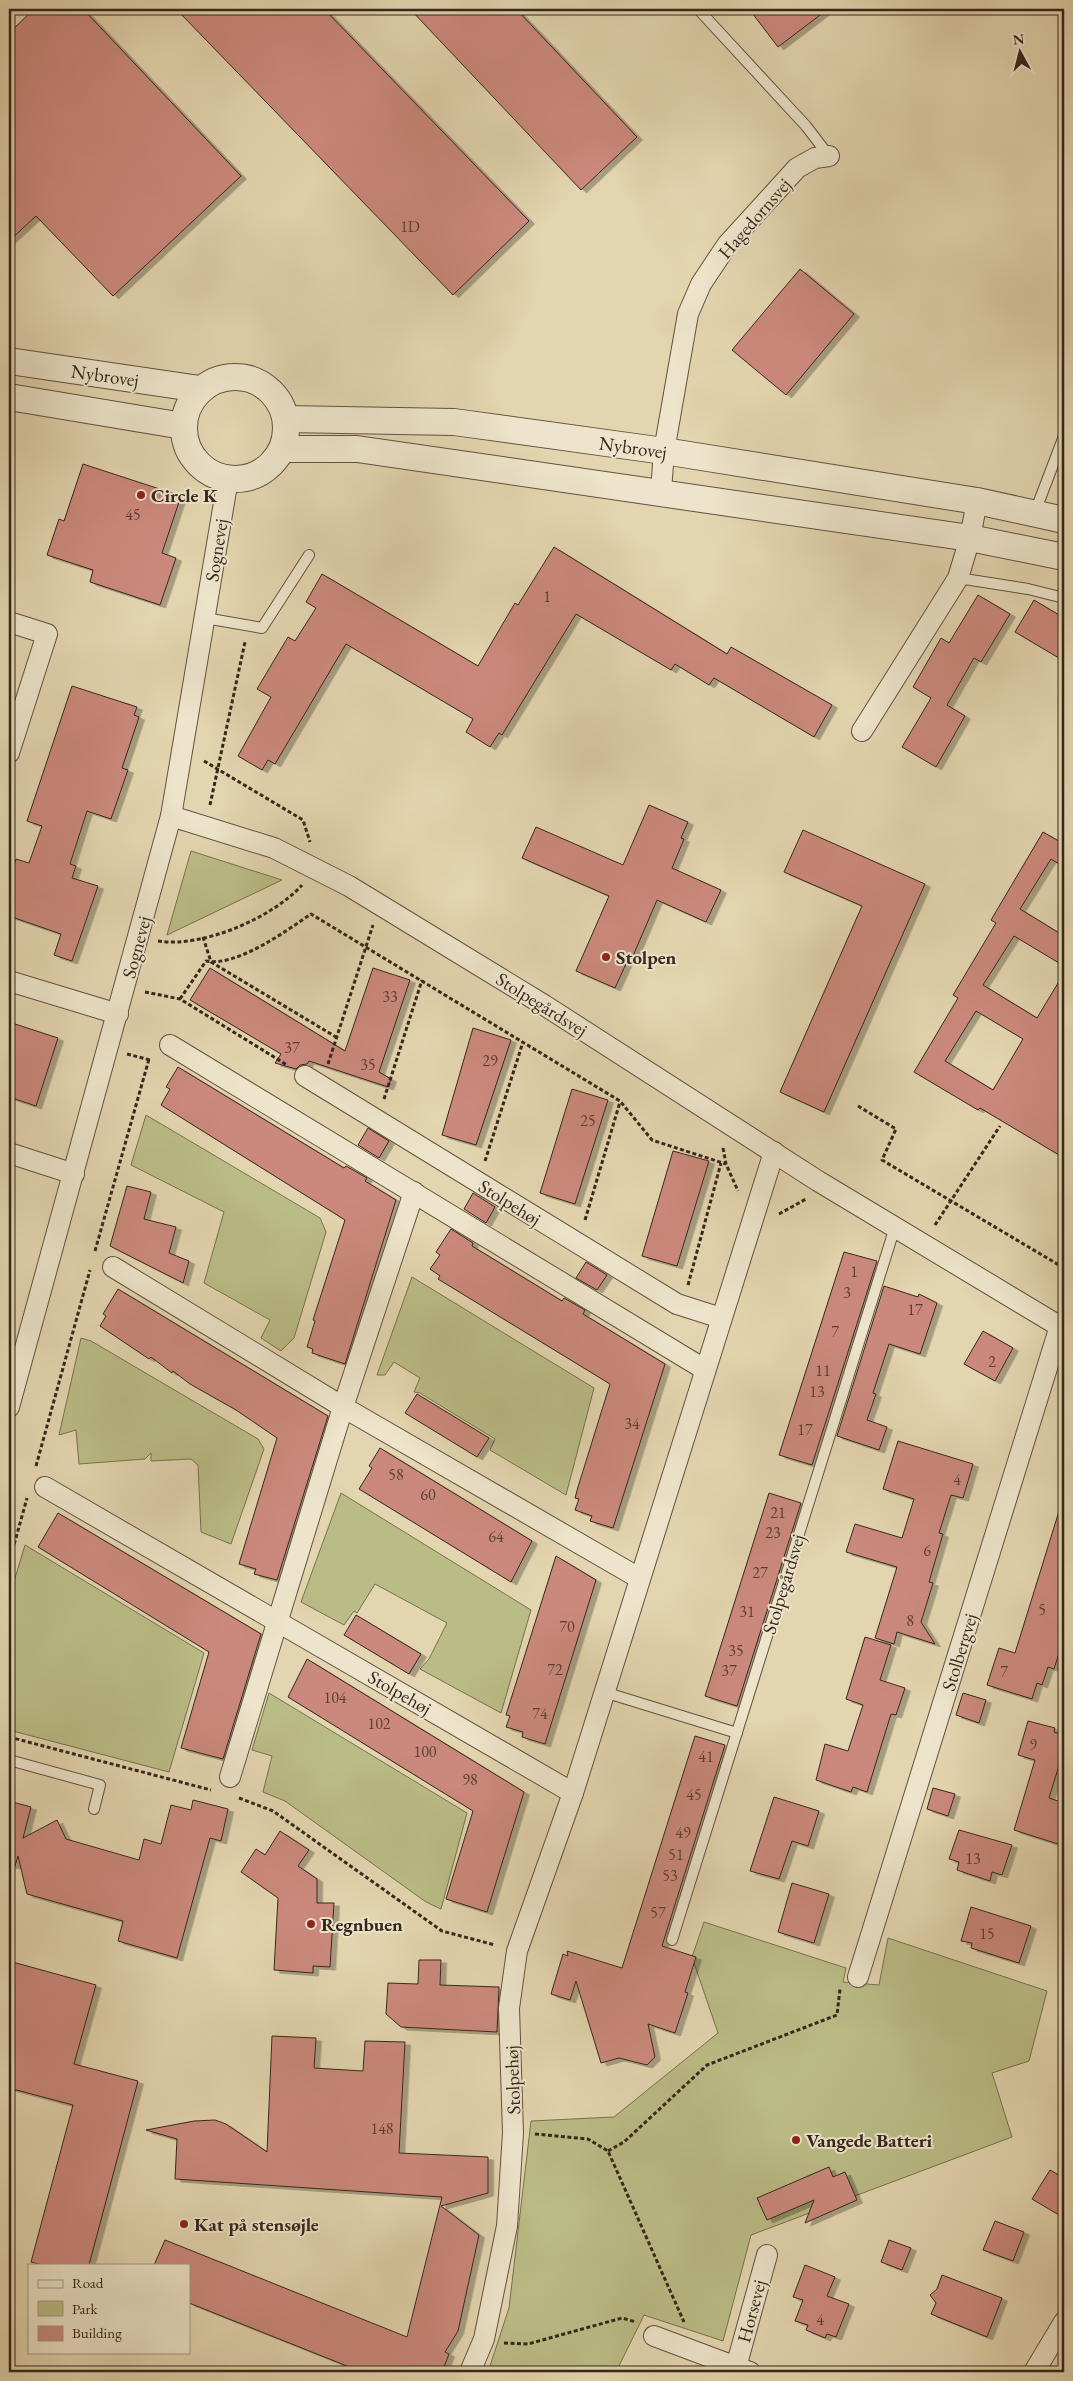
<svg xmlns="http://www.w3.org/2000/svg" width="1073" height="2381" font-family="'EB Garamond',serif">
<defs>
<filter id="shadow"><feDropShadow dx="5.5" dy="3" stdDeviation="0" flood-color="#0004"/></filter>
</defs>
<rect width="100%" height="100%" fill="#e3d5af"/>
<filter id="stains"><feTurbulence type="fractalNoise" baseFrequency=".004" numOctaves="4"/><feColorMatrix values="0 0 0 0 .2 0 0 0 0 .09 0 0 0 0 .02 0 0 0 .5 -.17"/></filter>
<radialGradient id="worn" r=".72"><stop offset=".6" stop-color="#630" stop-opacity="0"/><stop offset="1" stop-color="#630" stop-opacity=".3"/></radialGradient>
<!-- green -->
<g fill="#babc86" stroke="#787151">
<path d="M 191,851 L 282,880 L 167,935 Z"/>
<path d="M 146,1115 L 320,1218 L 326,1232 L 294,1338 L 281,1351 L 261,1338 L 270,1320 L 204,1283 L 224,1212 L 131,1165 Z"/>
<path d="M 412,1277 L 594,1388 L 566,1495 L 490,1450 L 495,1439 L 420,1393 L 414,1392 L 420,1378 L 394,1362 L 385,1375 L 377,1375 Z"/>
<path d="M 81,1338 L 91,1341 L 258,1439 L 264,1449 L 231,1544 L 201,1532 L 198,1465 L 191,1459 L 151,1461 L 151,1453 L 145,1459 L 79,1464 L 76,1430 L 59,1435 Z"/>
<path d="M 341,1493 L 531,1610 L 501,1713 L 420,1669 L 429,1659 L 447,1623 L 375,1584 L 357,1613 L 354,1611 L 344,1625 L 301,1602 Z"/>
<path d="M 25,1545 L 204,1653 L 169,1772 L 9,1730 L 9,1598 Z"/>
<path d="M 269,1693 L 467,1813 L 441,1909 L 426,1902 L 285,1801 L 263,1792 L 272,1756 L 252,1750 Z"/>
<path d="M 704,1922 L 846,1968 L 843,1982 L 879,1985 L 888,1938 L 1047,1991 L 1029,2061 L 992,2073 L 1012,2137 L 751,2235 L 723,2341 L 644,2315 L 616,2372 L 488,2372 L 509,2308 L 531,2121 L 614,2117 L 718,2033 L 692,1957 Z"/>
</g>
<!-- building -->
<g fill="#cb897d" stroke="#36261c" fill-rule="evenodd" filter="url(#shadow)">
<path d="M 34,9 L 83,9 L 241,176 L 113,296 L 36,216 L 9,241 L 9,33 Z"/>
<path d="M 176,9 L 324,9 L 529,221 L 453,295 Z"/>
<path d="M 410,9 L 516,9 L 637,137 L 581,190 Z"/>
<path d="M 749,9 L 828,9 L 778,47 Z"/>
<path d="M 800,269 L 854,314 L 786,395 L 732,350 Z"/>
<path d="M 83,464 L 181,496 L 162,553 L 176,558 L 160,605 L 90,582 L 93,570 L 47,555 L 59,519 L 64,521 Z"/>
<path d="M 554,547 L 727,654 L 731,647 L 832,705 L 814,737 L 714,678 L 709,685 L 675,664 L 671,670 L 576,614 L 502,735 L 499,733 L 490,747 L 466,732 L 473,719 L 346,644 L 275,764 L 268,760 L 262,770 L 238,756 L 271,697 L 257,689 L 288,637 L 295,641 L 316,608 L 306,602 L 322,574 L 478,666 L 515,603 L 518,605 Z"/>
<path d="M 978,595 L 1010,614 L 981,662 L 974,658 L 947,705 L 965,716 L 936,767 L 902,747 L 931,698 L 913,687 L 941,638 L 949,643 Z"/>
<path d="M 1034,600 L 1064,618 L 1064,661 L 1015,632 Z"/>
<path d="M 72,686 L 137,707 L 134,715 L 139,717 L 122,768 L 128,770 L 111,819 L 87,811 L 70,864 L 76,866 L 72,878 L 98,886 L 72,961 L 54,955 L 61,934 L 9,916 L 9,882 L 16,859 L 29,863 L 42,826 L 27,821 Z"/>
<path d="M 649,805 L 688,822 L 681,838 L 684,839 L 672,868 L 721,890 L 706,922 L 657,900 L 633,956 L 630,955 L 615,988 L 576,971 L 609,896 L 522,858 L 536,827 L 623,865 Z"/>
<path d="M 803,830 L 925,884 L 824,1112 L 780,1092 L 862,906 L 784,872 Z"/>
<path d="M 1043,832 L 1064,844 L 1064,867 L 1051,859 L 1020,909 L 1064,936 L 1064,966 L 1014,936 L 983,985 L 1037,1018 L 1064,973 L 1064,1158 L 980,1108 L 978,1110 L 914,1072 L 958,998 L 953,995 L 996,923 L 991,920 ZM 976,1011 L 1023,1039 L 993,1090 L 945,1061 Z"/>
<path d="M 210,968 L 345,1051 L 373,968 L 410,980 L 379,1072 L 391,1079 L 388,1087 L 309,1061 L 307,1064 L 300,1065 L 296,1069 L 275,1063 L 281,1054 L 190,1000 Z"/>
<path d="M 9,1022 L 58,1038 L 36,1106 L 9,1097 Z"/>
<path d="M 473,1028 L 511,1040 L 476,1145 L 442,1135 Z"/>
<path d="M 178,1067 L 344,1168 L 346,1166 L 367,1178 L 365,1181 L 396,1200 L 345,1364 L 312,1353 L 313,1349 L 307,1347 L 315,1321 L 313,1320 L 345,1220 L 161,1105 L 170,1089 L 166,1087 Z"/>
<path d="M 572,1089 L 608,1100 L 575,1204 L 540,1193 Z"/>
<path d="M 368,1128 L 389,1141 L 379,1158 L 358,1145 Z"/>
<path d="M 673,1151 L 709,1161 L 677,1266 L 642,1256 Z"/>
<path d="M 127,1186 L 151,1192 L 144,1219 L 176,1227 L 169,1253 L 189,1261 L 183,1283 L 110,1246 Z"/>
<path d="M 473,1193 L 495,1207 L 486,1223 L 464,1209 Z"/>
<path d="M 451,1229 L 473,1243 L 472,1246 L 562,1301 L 564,1298 L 585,1310 L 583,1314 L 665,1364 L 613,1528 L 590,1521 L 592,1516 L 575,1510 L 579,1499 L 575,1498 L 578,1487 L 610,1384 L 438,1279 L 440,1276 L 430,1269 L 440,1255 L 436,1252 Z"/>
<path d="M 844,1252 L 877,1261 L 812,1465 L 779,1455 Z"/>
<path d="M 586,1262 L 607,1275 L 597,1290 L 576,1278 Z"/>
<path d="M 884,1286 L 918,1297 L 919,1294 L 937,1303 L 920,1354 L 889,1344 L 873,1393 L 876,1394 L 867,1420 L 887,1427 L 879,1450 L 837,1436 Z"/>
<path d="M 118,1289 L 328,1416 L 277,1580 L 254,1574 L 256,1569 L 239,1564 L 277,1438 L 236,1410 L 190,1384 L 173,1371 L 172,1373 L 151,1357 L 149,1359 L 100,1326 L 106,1316 L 103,1314 Z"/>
<path d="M 983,1331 L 1013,1348 L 995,1381 L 964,1364 Z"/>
<path d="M 417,1394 L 489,1438 L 477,1457 L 405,1413 Z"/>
<path d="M 898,1441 L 973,1464 L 963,1498 L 951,1495 L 939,1533 L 943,1534 L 929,1582 L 933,1583 L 921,1622 L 935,1644 L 897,1632 L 894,1644 L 875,1638 L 897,1567 L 846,1552 L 855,1524 L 902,1538 L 914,1499 L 883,1489 Z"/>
<path d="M 380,1448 L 532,1541 L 511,1582 L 359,1489 L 372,1468 L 369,1466 Z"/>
<path d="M 769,1493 L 801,1503 L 737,1706 L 705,1696 Z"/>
<path d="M 1060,1508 L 1064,1509 L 1064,1637 L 1054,1669 L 1048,1667 L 1042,1685 L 1037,1683 L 1032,1699 L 987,1685 L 999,1648 L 1015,1653 Z"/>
<path d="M 58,1513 L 261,1634 L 223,1759 L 181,1748 L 209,1652 L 38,1547 Z"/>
<path d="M 556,1556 L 596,1580 L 545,1744 L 522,1737 L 523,1732 L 506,1727 L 510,1716 L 506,1715 Z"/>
<path d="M 356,1615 L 421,1654 L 409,1674 L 344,1635 Z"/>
<path d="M 865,1637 L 891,1645 L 880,1680 L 905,1688 L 896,1715 L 891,1714 L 867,1792 L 853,1787 L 851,1792 L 816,1780 L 825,1744 L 848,1751 L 863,1705 L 846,1699 Z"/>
<path d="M 307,1659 L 524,1792 L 487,1912 L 446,1899 L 473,1811 L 288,1697 Z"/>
<path d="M 963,1693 L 986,1700 L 979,1723 L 956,1715 Z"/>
<path d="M 1028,1721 L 1055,1728 L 1054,1732 L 1064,1735 L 1064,1749 L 1049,1798 L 1064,1803 L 1064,1824 L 1058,1844 L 1014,1830 L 1035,1760 L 1018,1755 Z"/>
<path d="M 695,1736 L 725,1745 L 662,1946 L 696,1957 L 685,1992 L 688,1993 L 675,2033 L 648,2024 L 655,2057 L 647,2065 L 619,2058 L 601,2063 L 576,1981 L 570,2000 L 551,1994 L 563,1954 L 568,1956 L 567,1951 L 622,1968 Z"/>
<path d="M 933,1788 L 955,1794 L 948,1816 L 927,1809 Z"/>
<path d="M 774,1797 L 819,1811 L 808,1846 L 792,1841 L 779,1879 L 750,1871 Z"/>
<path d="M 193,1800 L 228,1809 L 221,1841 L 210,1838 L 177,1958 L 118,1941 L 123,1921 L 27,1894 L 18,1856 L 15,1866 L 9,1865 L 9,1801 L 31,1807 L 23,1838 L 57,1820 L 66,1839 L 139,1860 L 144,1839 L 161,1844 L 171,1805 L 191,1810 Z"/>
<path d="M 959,1830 L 1012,1845 L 1002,1875 L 992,1872 L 990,1881 L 957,1870 L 959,1862 L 949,1859 Z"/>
<path d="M 280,1831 L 309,1850 L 298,1866 L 317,1879 L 317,1903 L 334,1903 L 330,1967 L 313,1966 L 313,1973 L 274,1970 L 278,1898 L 241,1872 L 256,1849 L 265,1855 Z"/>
<path d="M 792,1883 L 829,1894 L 814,1943 L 778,1932 Z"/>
<path d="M 971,1907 L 1031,1926 L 1019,1963 L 971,1948 L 972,1943 L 961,1941 Z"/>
<path d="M 419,1960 L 441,1960 L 440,1985 L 499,1987 L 497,2032 L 401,2027 L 386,2014 L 388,1983 L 418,1984 Z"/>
<path d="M 9,1961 L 96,1985 L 74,2064 L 138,2081 L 89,2265 L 42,2265 L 31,2262 L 73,2105 L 9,2088 Z"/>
<path d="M 272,2036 L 316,2038 L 314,2068 L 363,2071 L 365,2041 L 405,2042 L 399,2153 L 488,2157 L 488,2193 L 441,2206 L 479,2235 L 458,2331 L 445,2352 L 449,2354 L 442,2372 L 362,2372 L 189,2303 L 189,2265 L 154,2265 L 165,2240 L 407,2337 L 442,2197 L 175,2179 L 177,2139 L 146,2130 L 194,2121 L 215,2120 L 226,2124 L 267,2152 Z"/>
<path d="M 829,2167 L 833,2177 L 845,2172 L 857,2200 L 805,2223 L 814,2200 L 767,2220 L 757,2198 Z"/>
<path d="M 1050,2170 L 1064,2178 L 1064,2218 L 1032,2199 Z"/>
<path d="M 995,2221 L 1024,2232 L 1013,2261 L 983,2250 Z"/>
<path d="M 889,2240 L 911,2248 L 902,2270 L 881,2262 Z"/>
<path d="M 805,2265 L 835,2277 L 827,2296 L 849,2304 L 836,2337 L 827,2334 L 825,2338 L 806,2330 L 808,2325 L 795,2321 L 803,2300 L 793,2297 Z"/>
<path d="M 942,2275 L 1002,2298 L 987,2337 L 931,2314 L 936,2303 L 930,2295 L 937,2289 Z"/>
</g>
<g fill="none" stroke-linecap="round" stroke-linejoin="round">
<defs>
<g id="service">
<path d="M 698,9 L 806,126 L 829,156"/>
<path d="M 1035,512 L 1064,436"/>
<path d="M 958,578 L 1028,589 L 1064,598"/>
<path d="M 205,618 L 262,628 L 309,555"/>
<path d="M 604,1692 L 737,1733"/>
<path d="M 9,1760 L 100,1785 L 94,1809"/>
<path d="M 672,1940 L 895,1227"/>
</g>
<g id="minor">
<path d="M 661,491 L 664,451 L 688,314 L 701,284 L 727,245 L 797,168 L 815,158 L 829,156"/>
<path d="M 9,622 L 47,634 L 9,753"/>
<path d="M 862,731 L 958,578 L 970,538 L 977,501"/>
<path d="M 171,816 L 274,848 L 349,886 L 544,1005 L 818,1181 L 1064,1329"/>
<path d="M 9,981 L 118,1014"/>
<path d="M 170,1045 L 704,1369"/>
<path d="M 305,1076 L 677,1304 L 721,1318"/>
<path d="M 9,1153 L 74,1174"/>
<path d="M 113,1267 L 343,1407 L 639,1578"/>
<path d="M 9,1407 L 171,816 L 228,479"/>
<path d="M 45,1487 L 573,1793"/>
<path d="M 230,1777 L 343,1407 L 414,1192"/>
<path d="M 858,1977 L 1060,1326"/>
<path d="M 654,2336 L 750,2372"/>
<path d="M 736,2367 L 767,2255"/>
<path d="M 470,2372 L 484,2339 L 507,2226 L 513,2133 L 509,2008 L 517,1951 L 573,1793 L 774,1152"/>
<path d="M 1034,2372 L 1064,2322"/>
</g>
<g id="tertiary">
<path d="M 9,361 L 200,389"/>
<circle cx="235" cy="428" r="51"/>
<path d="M 9,397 L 183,426"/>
<path d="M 286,419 L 454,422 L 664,451 L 977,501 L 1064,520"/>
<path d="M 282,449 L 357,449 L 970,538 L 1064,557"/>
</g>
</defs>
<!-- service casing -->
<use href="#service" stroke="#615241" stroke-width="12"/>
<!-- minor casing -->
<use href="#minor" stroke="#615241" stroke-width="22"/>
<!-- tertiary casing -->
<use href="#tertiary" stroke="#615241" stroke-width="28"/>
<!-- path -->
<g stroke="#36261c" stroke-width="3" stroke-dasharray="4 2.5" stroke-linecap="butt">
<path d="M 204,761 L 303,820 L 310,842"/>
<path d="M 210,805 L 245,642"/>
<path d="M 203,937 L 211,962 L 336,1037"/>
<path d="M 158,941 C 203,948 272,918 302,885"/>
<path d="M 145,992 L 180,999 L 287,1065"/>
<path d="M 180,999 L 206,961 C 237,967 286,931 311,914 L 620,1101 L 652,1140 L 726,1164"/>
<path d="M 127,1054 L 150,1060"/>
<path d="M 328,1064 L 373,925"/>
<path d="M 384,1099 L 422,980"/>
<path d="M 858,1106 L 896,1129 L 882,1160 L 1064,1268"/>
<path d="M 723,1148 L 726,1164 L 738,1191"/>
<path d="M 485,1161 L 523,1042"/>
<path d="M 779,1214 L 806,1199"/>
<path d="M 585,1220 L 620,1102"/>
<path d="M 935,1225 L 1000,1126"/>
<path d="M 95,1251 L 149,1059"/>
<path d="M 688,1285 L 721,1163"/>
<path d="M 36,1466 L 90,1270"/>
<path d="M 9,1563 L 27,1498"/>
<path d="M 9,1737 L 211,1790"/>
<path d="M 239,1798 L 273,1811 L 442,1931 L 495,1945"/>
<path d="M 535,2134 L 588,2139 L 608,2151 L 684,2322"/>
<path d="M 608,2151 L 624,2142 L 707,2065 L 837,2015 L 840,1989"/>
<path d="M 504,2343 L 528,2344 L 622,2318 L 636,2322"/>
</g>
<!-- service -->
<use href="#service" stroke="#ede4cb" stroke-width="10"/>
<!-- minor -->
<use href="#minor" stroke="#ede4cb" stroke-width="20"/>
<!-- tertiary -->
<use href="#tertiary" stroke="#ede4cb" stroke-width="26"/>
</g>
<!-- markers -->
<g fill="#8f2418" stroke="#ede4cb" stroke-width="2">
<circle cx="141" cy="495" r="5"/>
<circle cx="606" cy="957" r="5"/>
<circle cx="311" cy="1924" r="5"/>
<circle cx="796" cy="2140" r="5"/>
<circle cx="184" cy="2224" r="5"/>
</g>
<g text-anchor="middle" stroke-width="4" stroke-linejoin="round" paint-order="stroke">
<!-- number labels -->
<g font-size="16" fill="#5b3f34">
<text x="410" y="232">1D</text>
<text x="133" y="520">45</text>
<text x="547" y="602">1</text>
<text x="390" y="1002">33</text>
<text x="292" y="1053">37</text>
<text x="490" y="1066">29</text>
<text x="368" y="1070">35</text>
<text x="588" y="1126">25</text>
<text x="854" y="1277">1</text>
<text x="847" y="1298">3</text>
<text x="915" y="1315">17</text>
<text x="835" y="1337">7</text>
<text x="992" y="1367">2</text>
<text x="823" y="1376">11</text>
<text x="817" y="1397">13</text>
<text x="632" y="1429">34</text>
<text x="805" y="1435">17</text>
<text x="396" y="1480">58</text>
<text x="957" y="1485">4</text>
<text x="428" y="1500">60</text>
<text x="778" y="1518">21</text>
<text x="773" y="1538">23</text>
<text x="496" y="1542">64</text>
<text x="927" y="1556">6</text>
<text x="760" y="1578">27</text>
<text x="1042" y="1615">5</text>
<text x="747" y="1617">31</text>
<text x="910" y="1626">8</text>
<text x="567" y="1632">70</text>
<text x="736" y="1656">35</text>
<text x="555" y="1675">72</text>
<text x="729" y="1676">37</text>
<text x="1004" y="1677">7</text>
<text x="335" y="1703">104</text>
<text x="540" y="1719">74</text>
<text x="379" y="1729">102</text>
<text x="1033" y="1750">9</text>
<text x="425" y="1757">100</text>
<text x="706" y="1762">41</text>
<text x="470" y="1785">98</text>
<text x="694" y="1800">45</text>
<text x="683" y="1838">49</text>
<text x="676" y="1860">51</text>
<text x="973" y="1864">13</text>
<text x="670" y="1881">53</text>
<text x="658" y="1918">57</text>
<text x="987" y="1939">15</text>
<text x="382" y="2134">148</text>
<text x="820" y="2325">4</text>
</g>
<!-- street labels -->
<g font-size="19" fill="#36261c" stroke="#ede4cb">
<text transform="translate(754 218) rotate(-49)" y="7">Hagedornsvej</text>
<text transform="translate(105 375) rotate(8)" y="7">Nybrovej</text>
<text transform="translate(633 447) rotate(8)" y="7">Nybrovej</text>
<text transform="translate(216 550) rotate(-81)" y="7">Sognevej</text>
<text transform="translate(136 947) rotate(-75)" y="7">Sognevej</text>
<text transform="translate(542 1004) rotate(32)" y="7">Stolpegårdsvej</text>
<text transform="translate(510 1202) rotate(32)" y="7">Stolpehøj</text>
<text transform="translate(783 1584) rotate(-73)" y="7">Stolpegårdsvej</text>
<text transform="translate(959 1652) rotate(-73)" y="7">Stolbergvej</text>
<text transform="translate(400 1692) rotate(30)" y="7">Stolpehøj</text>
<text transform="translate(512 2080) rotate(-92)" y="7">Stolpehøj</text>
<text transform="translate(751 2311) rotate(-75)" y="7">Horsevej</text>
</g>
<!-- poi labels -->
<g font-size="19" font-weight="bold" fill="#36261c" stroke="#ede4cb" text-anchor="start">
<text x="151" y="502">Circle K</text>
<text x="616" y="964">Stolpen</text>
<text x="321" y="1931">Regnbuen</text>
<text x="806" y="2147">Vangede Batteri</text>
<text x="194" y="2231">Kat på stensøjle</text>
</g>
</g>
<!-- margin -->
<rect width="1073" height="2381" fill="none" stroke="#e3d5af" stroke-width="30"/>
<rect x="10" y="10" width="1053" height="2361" fill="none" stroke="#36261c" stroke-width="2.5"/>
<rect x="15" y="15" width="1043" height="2351" fill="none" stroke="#36261c"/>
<!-- legend -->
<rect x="28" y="2264" width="162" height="90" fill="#ede4cb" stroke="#a49885"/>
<rect x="38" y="2280" width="25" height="8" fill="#ede4cb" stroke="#a49885"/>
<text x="72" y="2288" font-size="15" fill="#36261c">Road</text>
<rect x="38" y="2301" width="25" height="15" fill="#babc86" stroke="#a49885"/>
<text x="72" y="2314" font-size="15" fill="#36261c">Park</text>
<rect x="38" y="2326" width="25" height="15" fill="#cb897d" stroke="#a49885"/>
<text x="72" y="2338" font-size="15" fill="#36261c">Building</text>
<!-- north arrow -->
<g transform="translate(1020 52) rotate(353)" stroke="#ede4cb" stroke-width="4" paint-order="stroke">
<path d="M0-4L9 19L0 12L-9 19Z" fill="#36261c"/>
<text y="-8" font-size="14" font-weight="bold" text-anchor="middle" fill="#36261c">N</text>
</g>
<rect width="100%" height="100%" filter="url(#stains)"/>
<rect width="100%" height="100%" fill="url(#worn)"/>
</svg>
